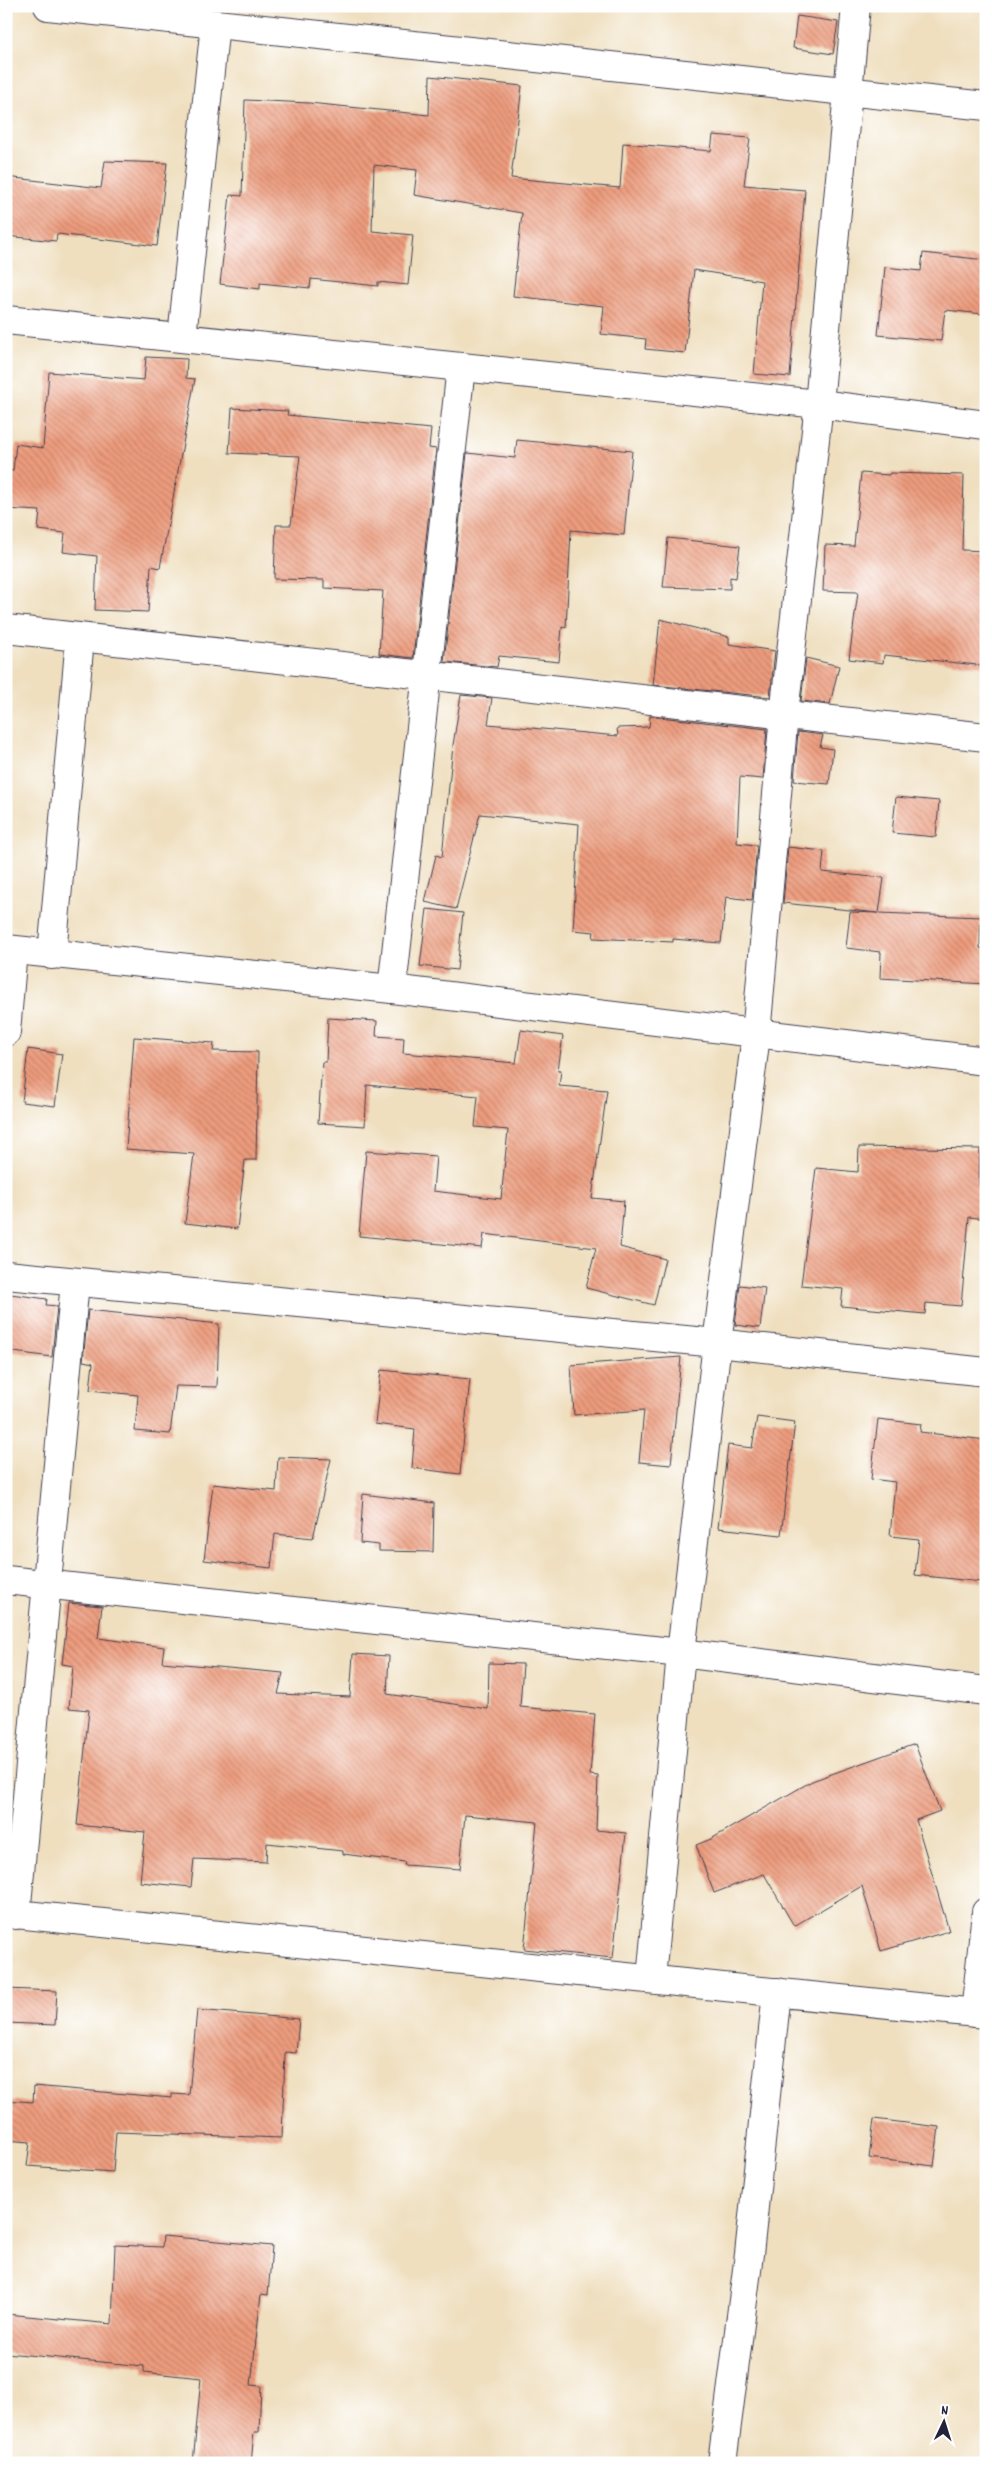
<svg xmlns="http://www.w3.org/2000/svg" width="992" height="2469" font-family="Dekko,sans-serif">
<defs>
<pattern id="building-back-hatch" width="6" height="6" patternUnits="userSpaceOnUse" patternTransform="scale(1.25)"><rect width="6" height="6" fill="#ee9c7d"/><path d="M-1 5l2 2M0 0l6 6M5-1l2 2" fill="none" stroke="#c07f68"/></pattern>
</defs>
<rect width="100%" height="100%" fill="#fff"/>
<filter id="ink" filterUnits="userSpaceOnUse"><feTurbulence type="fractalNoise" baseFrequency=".02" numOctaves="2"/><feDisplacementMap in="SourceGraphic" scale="10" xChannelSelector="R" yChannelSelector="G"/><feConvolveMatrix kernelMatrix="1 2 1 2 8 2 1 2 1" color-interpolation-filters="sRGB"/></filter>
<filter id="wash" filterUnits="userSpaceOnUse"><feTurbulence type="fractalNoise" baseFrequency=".0096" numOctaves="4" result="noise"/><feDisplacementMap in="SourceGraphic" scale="20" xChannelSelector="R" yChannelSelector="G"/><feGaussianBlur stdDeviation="1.12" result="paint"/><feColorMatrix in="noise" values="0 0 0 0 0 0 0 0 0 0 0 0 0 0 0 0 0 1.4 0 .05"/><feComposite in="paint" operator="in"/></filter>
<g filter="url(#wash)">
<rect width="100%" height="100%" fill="#efdfbf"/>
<g id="blocks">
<!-- building -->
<g fill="url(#building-back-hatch)">
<path d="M 797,16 L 838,22 L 833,54 L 793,48 Z"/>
<path d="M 430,76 L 522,86 L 511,178 L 620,188 L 623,143 L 711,151 L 713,135 L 750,138 L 744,185 L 805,190 L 790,377 L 754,374 L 762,281 L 694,270 L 685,353 L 645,349 L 646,339 L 601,334 L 604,306 L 513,296 L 522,213 L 414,195 L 417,170 L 374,165 L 372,231 L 413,235 L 408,285 L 378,282 L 378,286 L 311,279 L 310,288 L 260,283 L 260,289 L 220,284 L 230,195 L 242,196 L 245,100 L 309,103 L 429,115 Z"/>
<path d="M 105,161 L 167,163 L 157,246 L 57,234 L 56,241 L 6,236 L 6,177 L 101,188 Z"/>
<path d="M 923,253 L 986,260 L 983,314 L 945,310 L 941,341 L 878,335 L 885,267 L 921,271 Z"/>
<path d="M 146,357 L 187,359 L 186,378 L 195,379 L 160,568 L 151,566 L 148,612 L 95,610 L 97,556 L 63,552 L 65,533 L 38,530 L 40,511 L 6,509 L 6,470 L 13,471 L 16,444 L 43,448 L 49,372 L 144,380 Z"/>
<path d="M 232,408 L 288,411 L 287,415 L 431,429 L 429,448 L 436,449 L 413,658 L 379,654 L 383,591 L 324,588 L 324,580 L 274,579 L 276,525 L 291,525 L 300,456 L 229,453 Z"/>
<path d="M 517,440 L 632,451 L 624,535 L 571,530 L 566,628 L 562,627 L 559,662 L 499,656 L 497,667 L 444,662 L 467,453 L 515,458 Z"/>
<path d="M 861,473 L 889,475 L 890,473 L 964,475 L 962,550 L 986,551 L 986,666 L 884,655 L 883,663 L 849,659 L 858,592 L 823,591 L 825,545 L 854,546 Z"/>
<path d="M 668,538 L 740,546 L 736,578 L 730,577 L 730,589 L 663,587 Z"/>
<path d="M 660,619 L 729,637 L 729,644 L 775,651 L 770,697 L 653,685 Z"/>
<path d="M 806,658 L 839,666 L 830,704 L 801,701 Z"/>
<path d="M 461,695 L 492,698 L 488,724 L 618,736 L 617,728 L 649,727 L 650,716 L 767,729 L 763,779 L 740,777 L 737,843 L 757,845 L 752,900 L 726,897 L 721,943 L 673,939 L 673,942 L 593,938 L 594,932 L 573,930 L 579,824 L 480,814 L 456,909 L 425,902 L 436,855 L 442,857 L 453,745 Z"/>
<path d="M 798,732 L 823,735 L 820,747 L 833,749 L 829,784 L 794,781 Z"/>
<path d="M 896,797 L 939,801 L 936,837 L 892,833 Z"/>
<path d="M 788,847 L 824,851 L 822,872 L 884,878 L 879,913 L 981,917 L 980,948 L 986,949 L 986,984 L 880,978 L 881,952 L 846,948 L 850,912 L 878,913 L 783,903 Z"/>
<path d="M 427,909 L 463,913 L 457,970 L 420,966 Z"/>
<path d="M 328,1018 L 377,1021 L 376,1036 L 404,1038 L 403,1053 L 516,1063 L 521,1030 L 563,1036 L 558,1070 L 561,1070 L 559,1086 L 607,1090 L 592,1198 L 624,1201 L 620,1247 L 665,1259 L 654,1305 L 586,1288 L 596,1248 L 484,1234 L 482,1248 L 359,1236 L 366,1151 L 436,1156 L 433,1191 L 501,1199 L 508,1130 L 475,1127 L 478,1096 L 367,1085 L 365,1126 L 318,1123 L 322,1062 L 326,1062 Z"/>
<path d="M 134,1037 L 214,1043 L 213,1051 L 258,1052 L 256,1160 L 245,1160 L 237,1229 L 185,1223 L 194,1154 L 126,1149 Z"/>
<path d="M 28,1049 L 62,1054 L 55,1106 L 22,1102 Z"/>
<path d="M 859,1147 L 980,1149 L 979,1185 L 986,1186 L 986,1219 L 969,1217 L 961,1306 L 926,1303 L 925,1314 L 841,1306 L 843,1289 L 801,1285 L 816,1168 L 858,1172 Z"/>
<path d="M 740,1285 L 765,1288 L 760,1328 L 735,1325 Z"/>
<path d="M 11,1294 L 47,1299 L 46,1305 L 57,1306 L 52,1357 L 6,1351 L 6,1306 L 9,1307 Z"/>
<path d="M 88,1310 L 219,1324 L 217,1387 L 176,1386 L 170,1434 L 135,1431 L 138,1395 L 90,1390 L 93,1363 L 83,1361 Z"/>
<path d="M 681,1357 L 671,1465 L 639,1462 L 644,1410 L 574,1415 L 571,1365 Z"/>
<path d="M 381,1370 L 470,1379 L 460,1474 L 412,1468 L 415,1429 L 375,1424 Z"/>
<path d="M 757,1417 L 795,1422 L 781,1535 L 718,1528 L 728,1445 L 752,1448 Z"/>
<path d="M 878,1419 L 921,1424 L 920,1432 L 986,1440 L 986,1550 L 982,1582 L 915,1575 L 919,1539 L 890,1536 L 895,1482 L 871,1479 Z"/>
<path d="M 278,1457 L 331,1459 L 313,1538 L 275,1534 L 271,1568 L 204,1560 L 213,1484 L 276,1491 Z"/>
<path d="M 363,1494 L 434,1503 L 433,1552 L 379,1551 L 379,1545 L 360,1543 Z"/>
<path d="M 69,1603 L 102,1606 L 98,1638 L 164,1647 L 162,1662 L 283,1673 L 278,1694 L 350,1697 L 353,1654 L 389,1656 L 387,1694 L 488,1709 L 489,1663 L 523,1664 L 520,1707 L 595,1714 L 590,1775 L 598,1776 L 596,1830 L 626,1833 L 613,1958 L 524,1949 L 537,1822 L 465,1815 L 460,1869 L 404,1865 L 405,1862 L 343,1854 L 343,1851 L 267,1843 L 266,1862 L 194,1859 L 191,1887 L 140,1882 L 145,1832 L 77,1825 L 89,1710 L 69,1708 L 73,1666 L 62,1664 Z"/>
<path d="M 915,1744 L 940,1811 L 916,1820 L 949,1931 L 881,1951 L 862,1886 L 794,1926 L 764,1874 L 714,1893 L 696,1845 L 711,1839 L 812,1781 Z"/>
<path d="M 6,1989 L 57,1991 L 55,2025 L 6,2023 Z"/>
<path d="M 197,2010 L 299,2019 L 296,2053 L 285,2052 L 282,2138 L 116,2132 L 113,2172 L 27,2166 L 30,2142 L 6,2140 L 6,2100 L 33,2102 L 34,2086 L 172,2098 L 172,2094 L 189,2095 Z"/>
<path d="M 874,2119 L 939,2127 L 934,2166 L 869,2158 Z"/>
<path d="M 163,2236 L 272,2246 L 268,2295 L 261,2294 L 251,2385 L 261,2386 L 259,2432 L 254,2432 L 251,2463 L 193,2463 L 201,2378 L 144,2372 L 144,2366 L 6,2353 L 6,2314 L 112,2324 L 115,2245 L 162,2247 Z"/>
</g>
</g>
</g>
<g filter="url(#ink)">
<use href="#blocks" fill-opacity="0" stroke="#413e4f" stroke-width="1"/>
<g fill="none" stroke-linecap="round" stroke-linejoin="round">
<defs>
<g id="minor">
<path d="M 48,6 L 986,106"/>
<path d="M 6,320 L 819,404 L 986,425"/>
<path d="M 182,337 L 215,24"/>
<path d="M 6,629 L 986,737"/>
<path d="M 6,949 L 392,989 L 986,1061"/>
<path d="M 52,955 L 80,638"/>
<path d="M 392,989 L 461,367"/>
<path d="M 6,1032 L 13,950"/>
<path d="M 6,1275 L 717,1343 L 986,1372"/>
<path d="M 6,1580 L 681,1653 L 986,1691"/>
<path d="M 6,1913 L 986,2014"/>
<path d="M 16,1915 L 75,1282"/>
<path d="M 651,1979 L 681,1653 L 717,1343 L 756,1035 L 784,714 L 819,404 L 856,6"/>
<path d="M 975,2013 L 986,1912"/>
<path d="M 722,2463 L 749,2254 L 777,1992"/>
</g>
</defs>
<!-- minor casing -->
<use href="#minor" stroke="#413e4f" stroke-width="30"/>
<!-- minor -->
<use href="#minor" stroke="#fff" stroke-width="28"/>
</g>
</g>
<!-- margin -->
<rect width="992" height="2469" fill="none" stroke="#fff" stroke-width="25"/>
<!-- north arrow -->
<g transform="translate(944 2422) rotate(4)" stroke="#ffffff" stroke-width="4" paint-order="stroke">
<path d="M0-4L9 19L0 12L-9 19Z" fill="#22223b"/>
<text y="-8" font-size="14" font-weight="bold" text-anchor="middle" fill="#22223b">N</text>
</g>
</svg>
